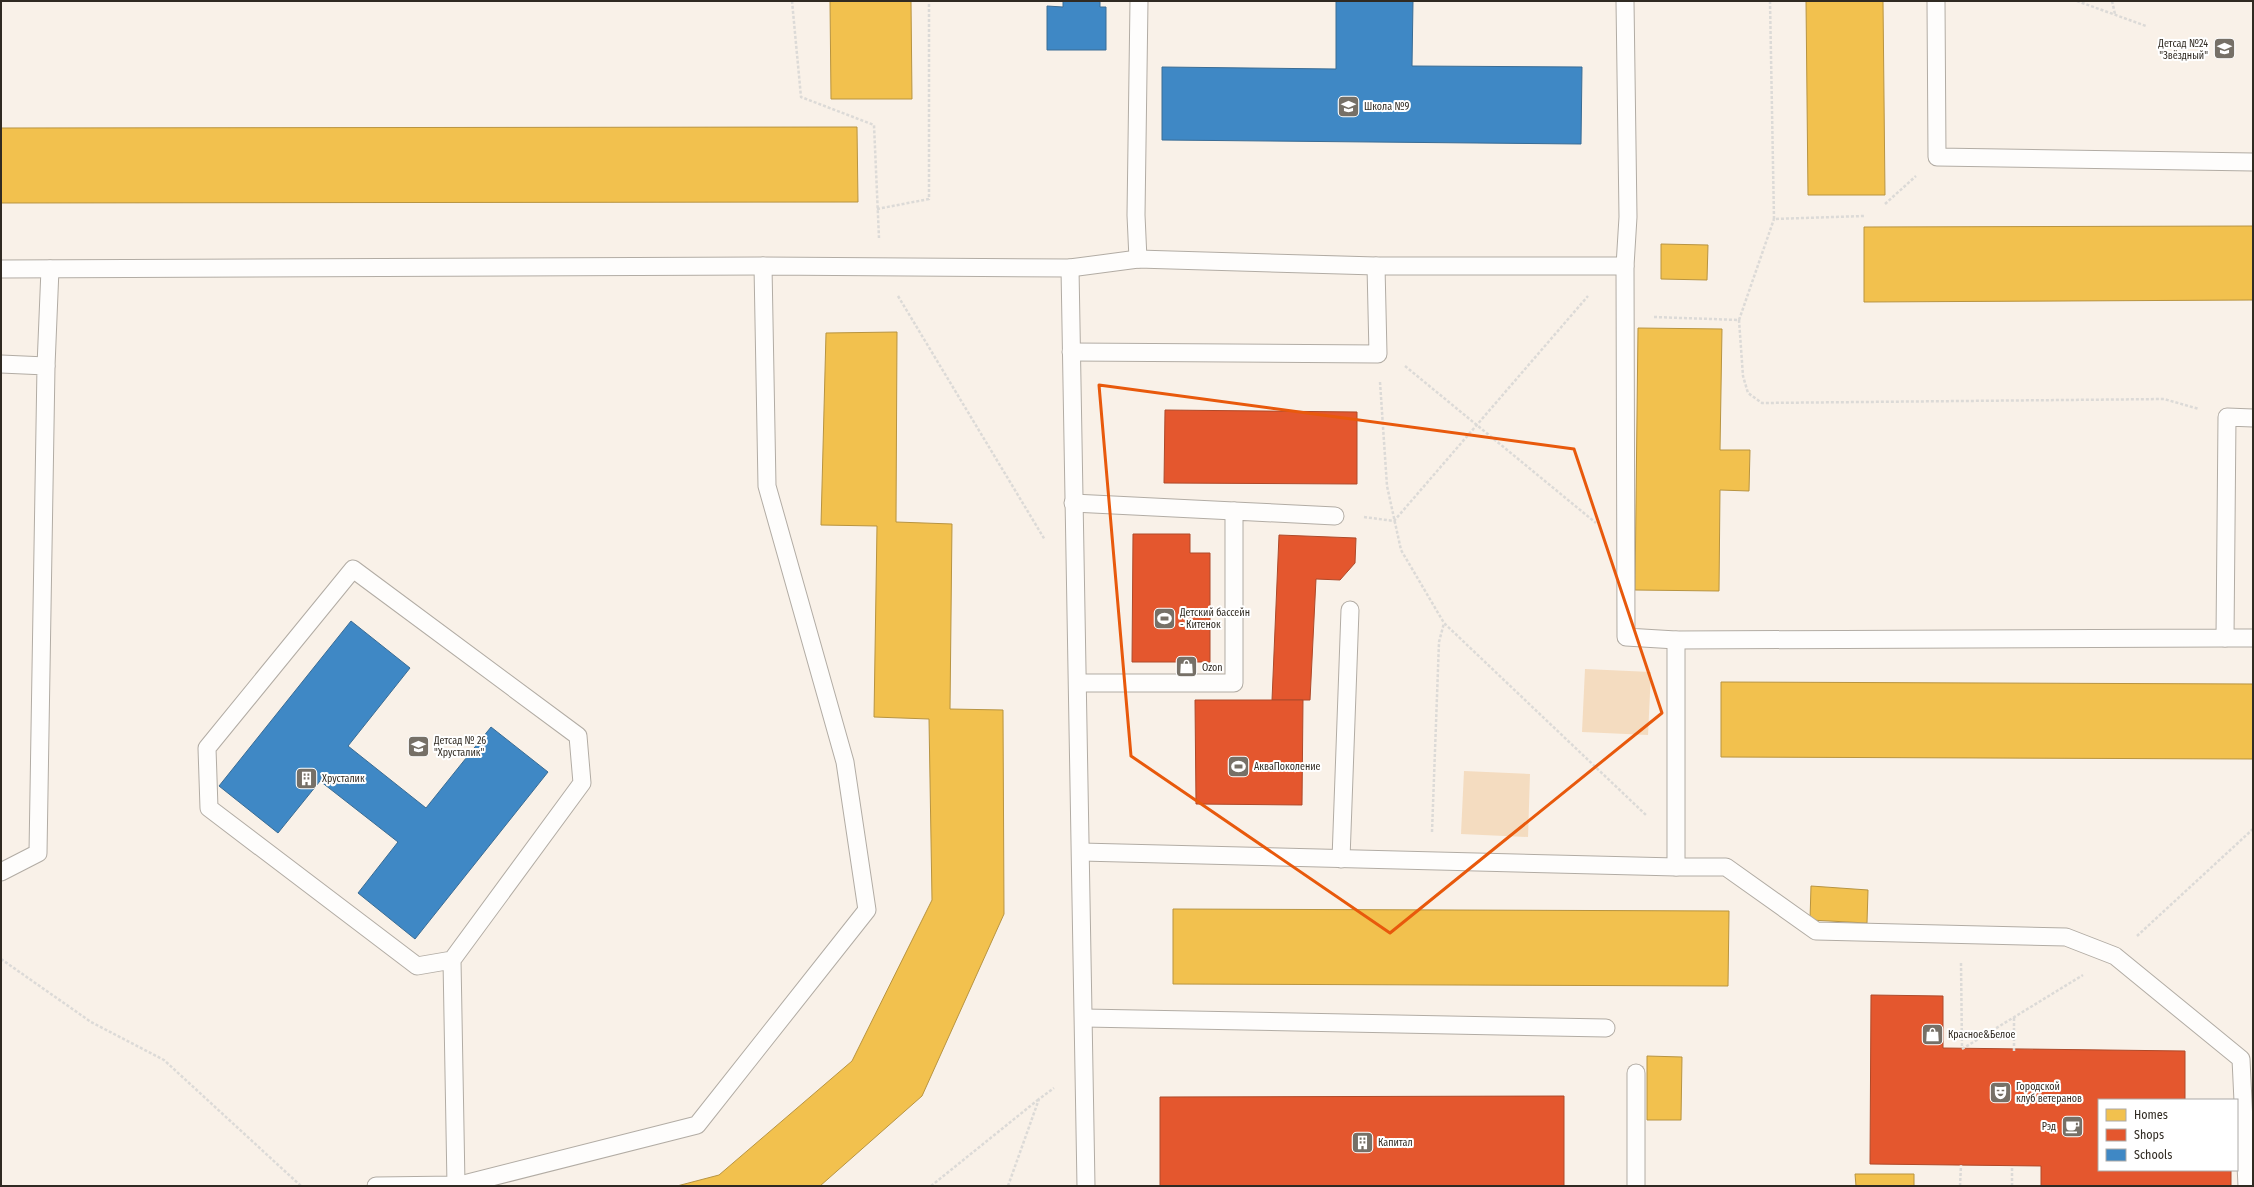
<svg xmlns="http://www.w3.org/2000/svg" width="2254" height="1187" font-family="'Fira Sans Condensed',sans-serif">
<rect width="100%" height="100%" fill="#f9f1e8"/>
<!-- green -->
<g fill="#f4dcc0">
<path d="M 1585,669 L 1651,672 L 1648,735 L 1582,732 Z"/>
<path d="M 1464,771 L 1530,774 L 1528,837 L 1461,834 Z"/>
</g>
<!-- homes -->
<g fill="#f2c14e" stroke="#b89441">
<path d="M 830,1 L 911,1 L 912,99 L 831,99 Z"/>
<path d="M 1806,1 L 1883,1 L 1885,195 L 1808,195 Z"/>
<path d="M 857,127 L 858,202 L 1,203 L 1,128 Z"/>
<path d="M 2253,226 L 2253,300 L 1864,302 L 1864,227 Z"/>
<path d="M 1661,244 L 1708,245 L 1707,280 L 1661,279 Z"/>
<path d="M 1638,328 L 1722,329 L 1720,450 L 1750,450 L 1749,491 L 1720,490 L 1719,591 L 1635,590 Z"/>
<path d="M 897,332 L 896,522 L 952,524 L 950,709 L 1003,710 L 1004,914 L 922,1096 L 820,1186 L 677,1186 L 719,1175 L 852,1061 L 932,900 L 929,719 L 874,717 L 877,526 L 821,525 L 826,333 Z"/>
<path d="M 1721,682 L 2253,684 L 2253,759 L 1721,757 Z"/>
<path d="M 1811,886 L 1868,890 L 1867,923 L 1810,920 Z"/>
<path d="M 1173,909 L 1729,911 L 1728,986 L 1173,984 Z"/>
<path d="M 1647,1056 L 1682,1057 L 1681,1120 L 1647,1120 Z"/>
<path d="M 1855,1174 L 1914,1174 L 1914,1186 L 1856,1186 Z"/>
</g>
<!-- shops -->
<g fill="#e4572e" stroke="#ae4a2a">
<path d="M 1165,410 L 1357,412 L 1357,484 L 1164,483 Z"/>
<path d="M 1133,534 L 1190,534 L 1190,553 L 1210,553 L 1210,662 L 1132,662 Z"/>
<path d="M 1279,535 L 1356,538 L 1355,563 L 1340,580 L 1316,579 L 1310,700 L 1272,700 Z"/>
<path d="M 1195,700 L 1303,700 L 1302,805 L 1196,804 Z"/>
<path d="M 1871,995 L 1943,996 L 1943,1048 L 2185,1051 L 2185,1100 L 2099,1100 L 2099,1170 L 2231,1170 L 2231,1186 L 2041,1186 L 2041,1166 L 1870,1164 Z"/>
<path d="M 1564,1096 L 1564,1186 L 1160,1186 L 1160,1097 Z"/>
</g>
<!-- schools -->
<g fill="#3f88c5" stroke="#3a6c94">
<path d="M 1063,1 L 1100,1 L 1100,7 L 1106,7 L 1106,50 L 1047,50 L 1047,6 L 1063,7 Z"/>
<path d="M 1336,1 L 1413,1 L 1412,66 L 1582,67 L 1581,144 L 1162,140 L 1162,67 L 1336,69 Z"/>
<path d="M 351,621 L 410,668 L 348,746 L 426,808 L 491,727 L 548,772 L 415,939 L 358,893 L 398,842 L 320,781 L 278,833 L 219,786 Z"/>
</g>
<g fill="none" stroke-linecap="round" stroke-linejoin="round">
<defs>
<g id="service">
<path d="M 1625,1 L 1628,217 L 1625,266"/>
<path d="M 1936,1 L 1937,157 L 2253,162"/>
<path d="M 1138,259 L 1136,215 L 1139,1"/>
<path d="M 1070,268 L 1138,259 L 1376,266 L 1625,266 L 1626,637 L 1676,640 L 2225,638 L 2227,417 L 2253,418"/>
<path d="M 1,269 L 763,266"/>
<path d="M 1071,352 L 1378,354 L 1376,266"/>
<path d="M 1,364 L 46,366 L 38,853 L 1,872"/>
<path d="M 46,366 L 50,269"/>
<path d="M 1073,503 L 1234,511"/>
<path d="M 2225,638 L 2253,638"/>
<path d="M 1676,640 L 1676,867 L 1726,867 L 1816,931 L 2066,937 L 2115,956 L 2241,1059 L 2247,1186"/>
<path d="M 1078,683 L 1234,683 L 1234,511 L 1335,516"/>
<path d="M 1081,852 L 1676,867"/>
<path d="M 1341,859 L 1350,610"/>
<path d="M 1084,1018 L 1606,1028"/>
<path d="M 376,1186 L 456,1185 L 452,960 L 582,783 L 578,736 L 353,569 L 207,748 L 209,808 L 417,966 L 452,960"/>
<path d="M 456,1186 L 697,1125 L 867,910 L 845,762 L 767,486 L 763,266 L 1070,268 L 1086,1186"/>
<path d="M 1636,1186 L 1636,1073"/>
</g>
</defs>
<!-- service casing -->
<use href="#service" stroke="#b2aca4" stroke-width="19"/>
<!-- path -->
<g stroke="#dcdad7" stroke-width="2.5" stroke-dasharray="3 2" stroke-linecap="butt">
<path d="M 792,1 L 801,97 L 874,125 L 879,238"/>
<path d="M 1770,1 L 1774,219 L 1864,216"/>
<path d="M 2077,1 L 2146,26"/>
<path d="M 2112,1 L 2115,14"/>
<path d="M 1885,204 L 1916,176"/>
<path d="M 877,209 L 929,199 L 929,1"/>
<path d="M 898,296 L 1045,540"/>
<path d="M 1654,317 L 1739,320 L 1743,376 L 1748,393 L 1762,403 L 2164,399 L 2199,409"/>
<path d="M 1739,320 L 1774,219"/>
<path d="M 1405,366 L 1596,523"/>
<path d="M 1380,382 L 1387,486 L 1401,550 L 1444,623 L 1646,815"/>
<path d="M 1364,517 L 1394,521 L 1588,296"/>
<path d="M 1432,832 L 1439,642 L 1444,623"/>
<path d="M 2137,936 L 2253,829"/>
<path d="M 1,959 L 91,1022 L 164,1060 L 301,1186"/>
<path d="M 1961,963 L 1962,1048"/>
<path d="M 1962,1049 L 2083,975"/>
<path d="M 2014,1051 L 2014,1017"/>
<path d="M 931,1186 L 1039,1099"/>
<path d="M 1008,1186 L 1039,1099 L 1054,1088"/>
<path d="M 1960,1186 L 1961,1165"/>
<path d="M 2012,1186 L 2012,1167"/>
</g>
<!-- service -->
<use href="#service" stroke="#fefdfc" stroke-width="17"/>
</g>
<!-- marked area -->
<path fill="none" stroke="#e8590c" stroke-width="3" stroke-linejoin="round" d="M 1099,385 L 1574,449 L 1662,713 L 1390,933 L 1131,756 Z"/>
<!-- icons -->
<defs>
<symbol id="school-square" viewBox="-11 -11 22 22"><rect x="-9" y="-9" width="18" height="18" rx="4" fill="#767067" stroke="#fff"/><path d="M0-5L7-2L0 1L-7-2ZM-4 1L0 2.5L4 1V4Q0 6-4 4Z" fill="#fff"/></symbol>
<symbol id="stadium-square" viewBox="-11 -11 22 22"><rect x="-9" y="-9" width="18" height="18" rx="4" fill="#767067" stroke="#fff"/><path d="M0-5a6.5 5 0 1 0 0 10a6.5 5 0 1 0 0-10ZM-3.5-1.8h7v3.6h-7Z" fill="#fff"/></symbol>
<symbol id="shop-square" viewBox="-11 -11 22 22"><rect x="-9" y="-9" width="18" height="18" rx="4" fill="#767067" stroke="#fff"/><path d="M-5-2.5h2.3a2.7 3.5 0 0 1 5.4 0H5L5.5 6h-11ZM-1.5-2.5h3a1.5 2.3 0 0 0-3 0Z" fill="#fff"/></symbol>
<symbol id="building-square" viewBox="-11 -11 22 22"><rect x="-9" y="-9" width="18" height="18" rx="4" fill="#767067" stroke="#fff"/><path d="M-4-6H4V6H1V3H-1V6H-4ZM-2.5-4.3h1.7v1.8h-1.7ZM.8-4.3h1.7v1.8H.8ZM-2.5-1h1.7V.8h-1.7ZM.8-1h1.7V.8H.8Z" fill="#fff"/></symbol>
<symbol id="theatre-square" viewBox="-11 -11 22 22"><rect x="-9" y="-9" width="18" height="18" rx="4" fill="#767067" stroke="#fff"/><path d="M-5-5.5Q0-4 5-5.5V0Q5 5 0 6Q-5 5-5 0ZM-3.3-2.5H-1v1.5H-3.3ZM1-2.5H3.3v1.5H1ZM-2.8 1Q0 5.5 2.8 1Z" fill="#fff"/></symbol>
<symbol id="cafe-square" viewBox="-11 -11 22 22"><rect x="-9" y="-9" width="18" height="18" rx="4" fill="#767067" stroke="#fff"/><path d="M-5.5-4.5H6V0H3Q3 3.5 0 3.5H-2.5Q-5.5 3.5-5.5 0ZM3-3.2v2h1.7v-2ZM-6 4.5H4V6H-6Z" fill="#fff"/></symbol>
</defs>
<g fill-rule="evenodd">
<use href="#school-square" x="2212" y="36" width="25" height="25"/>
<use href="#school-square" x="1336" y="94" width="25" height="25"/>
<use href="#stadium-square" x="1152" y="606" width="25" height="25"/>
<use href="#shop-square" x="1174" y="654" width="25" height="25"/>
<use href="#school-square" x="406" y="734" width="25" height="25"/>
<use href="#stadium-square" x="1226" y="754" width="25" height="25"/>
<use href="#building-square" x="294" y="766" width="25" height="25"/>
<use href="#shop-square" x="1920" y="1022" width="25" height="25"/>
<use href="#theatre-square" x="1988" y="1080" width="25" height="25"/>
<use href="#cafe-square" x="2060" y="1114" width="25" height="25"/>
<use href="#building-square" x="1350" y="1130" width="25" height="25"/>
</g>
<g text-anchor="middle" stroke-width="4" stroke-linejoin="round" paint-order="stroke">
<!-- poi labels -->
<g font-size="10" fill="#302a22" stroke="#fff" text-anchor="start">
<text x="2208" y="47" text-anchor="end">Детсад №24<tspan x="2208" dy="12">"Звёздный"</tspan></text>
<text x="1364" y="110">Школа №9</text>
<text x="1180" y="616">Детский бассейн<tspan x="1180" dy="12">- Китенок</tspan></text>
<text x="1202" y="671">Ozon</text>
<text x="434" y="744">Детсад № 26<tspan x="434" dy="12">"Хрусталик"</tspan></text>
<text x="1254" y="770">АкваПоколение</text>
<text x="322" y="782">Хрусталик</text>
<text x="1948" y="1038">Красное&amp;Белое</text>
<text x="2016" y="1090">Городской<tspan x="2016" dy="12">клуб ветеранов</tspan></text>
<text x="2056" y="1130" text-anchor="end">Рэд</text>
<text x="1378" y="1146">Капитал</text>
</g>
</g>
<!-- border -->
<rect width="2254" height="1187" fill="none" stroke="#302a22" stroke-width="4"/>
<!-- legend -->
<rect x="2098" y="1099" width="140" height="72" fill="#ffffff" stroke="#acaaa7"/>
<rect x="2106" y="1109" width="20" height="12" fill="#f2c14e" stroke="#acaaa7"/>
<text x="2134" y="1119" font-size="12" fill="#302a22">Homes</text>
<rect x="2106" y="1129" width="20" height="12" fill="#e4572e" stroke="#acaaa7"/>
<text x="2134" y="1139" font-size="12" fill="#302a22">Shops</text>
<rect x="2106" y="1149" width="20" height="12" fill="#3f88c5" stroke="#acaaa7"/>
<text x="2134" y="1159" font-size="12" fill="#302a22">Schools</text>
</svg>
